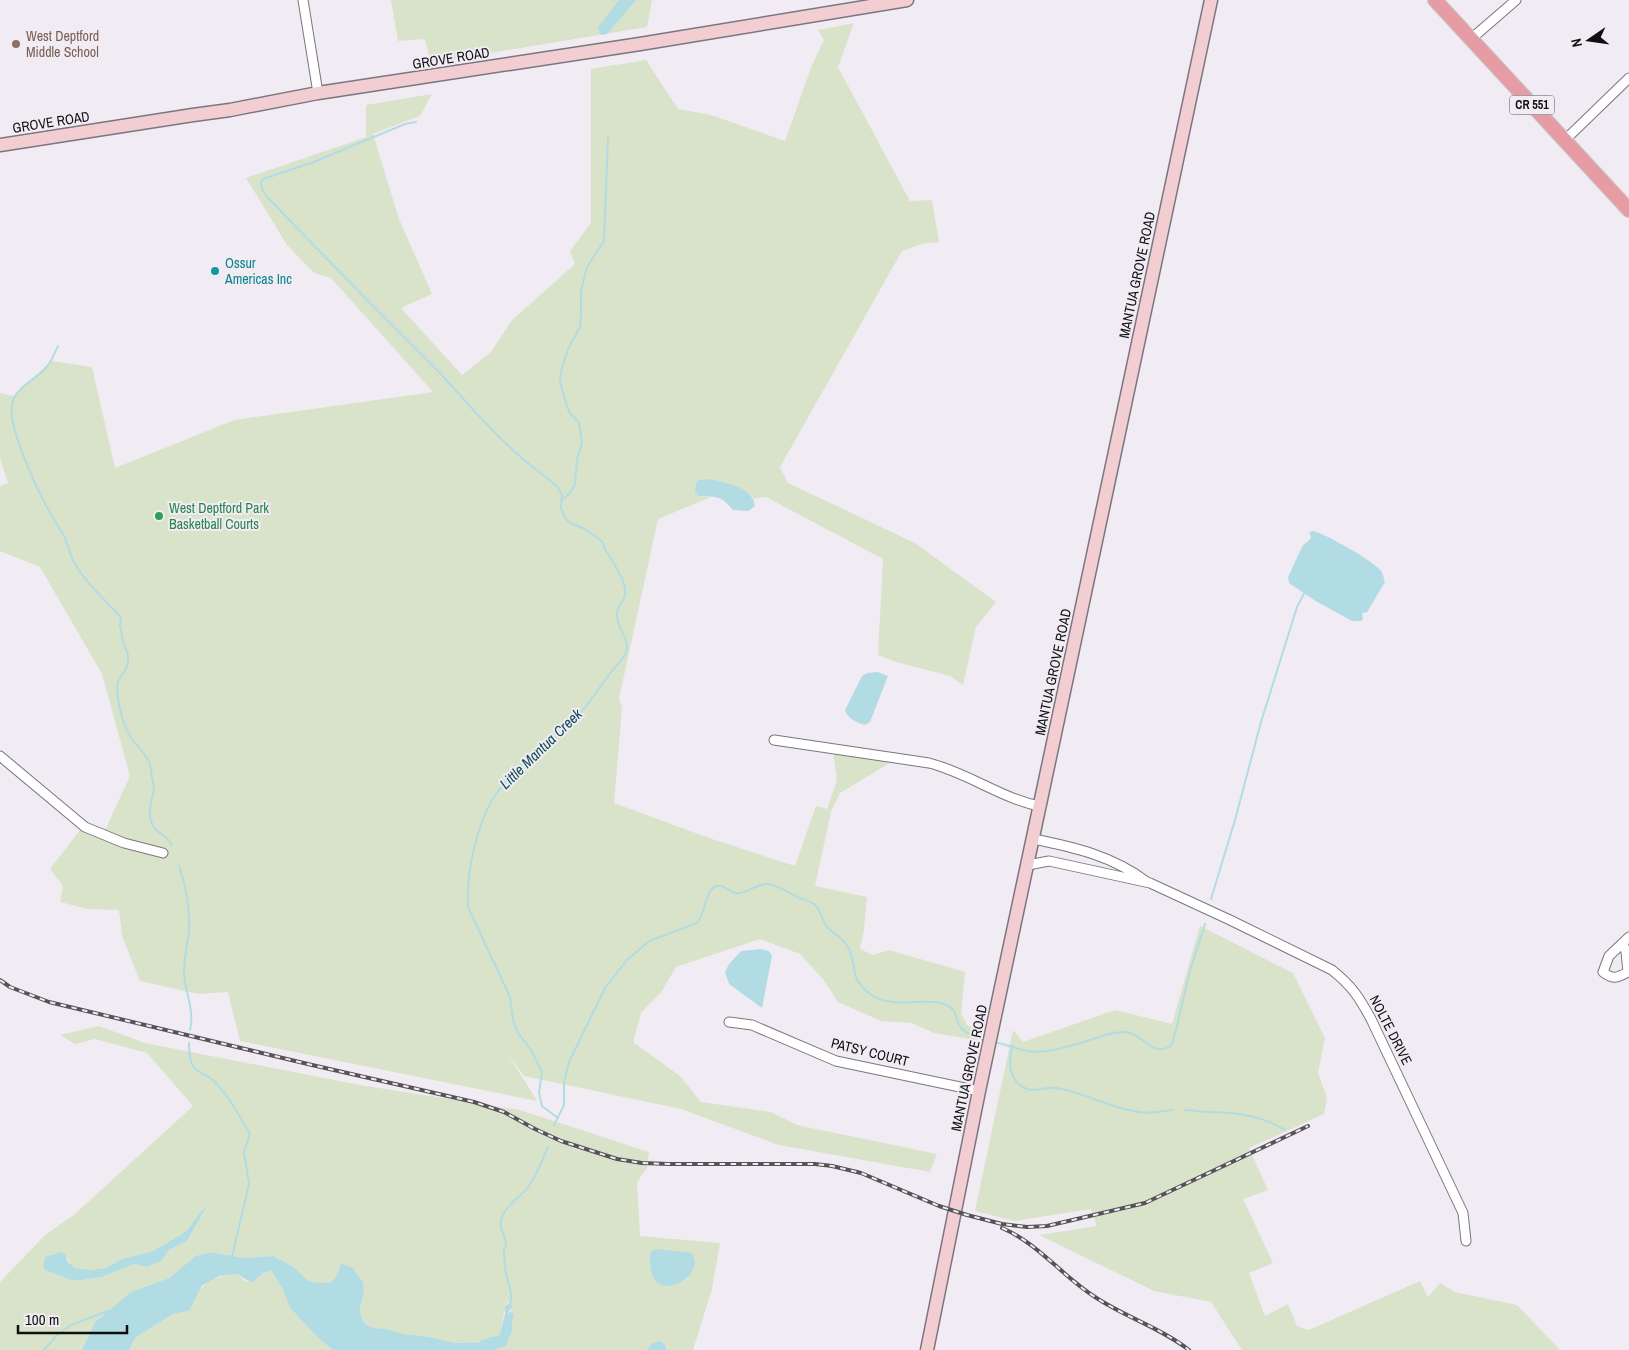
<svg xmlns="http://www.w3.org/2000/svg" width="1629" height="1350" font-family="'Archivo Narrow',sans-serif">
<rect width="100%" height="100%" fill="#f1ecf3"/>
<!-- green -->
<g fill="#d9e3ca" fill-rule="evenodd">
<path d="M 391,0 L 652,0 L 647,27 L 431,63 L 425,39 L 398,41 Z"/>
<path d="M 854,23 L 838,67 L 910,201 L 932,200 L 939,242 L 925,243 L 902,251 L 780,467 L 788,483 L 915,543 L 996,602 L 976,627 L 963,685 L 950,676 L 896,662 L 878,655 L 883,559 L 766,497 L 754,499 L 751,495 L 698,496 L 711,497 L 658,519 L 619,699 L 622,708 L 614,803 L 712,839 L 795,866 L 816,806 L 827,809 L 837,780 L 833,752 L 893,761 L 840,793 L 831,812 L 815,886 L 867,897 L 864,930 L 860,949 L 873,955 L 889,950 L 965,972 L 961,1013 L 967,1025 L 982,1033 L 977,1040 L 934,1033 L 912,1023 L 881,1021 L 838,1002 L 823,979 L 800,954 L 760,939 L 676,967 L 662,991 L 641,1013 L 633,1042 L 680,1076 L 701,1102 L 771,1112 L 797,1125 L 937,1154 L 930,1172 L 779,1145 L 681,1109 L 524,1076 L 508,1054 L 537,1101 L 240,1041 L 228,992 L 198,994 L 140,981 L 122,936 L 119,910 L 88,909 L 60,902 L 63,886 L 50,869 L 80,830 L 98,838 L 107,826 L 130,776 L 102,674 L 40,567 L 0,551 L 0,486 L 8,483 L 0,458 L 0,393 L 13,396 L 51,361 L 92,367 L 115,468 L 234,420 L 433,392 L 331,278 L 314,273 L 287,245 L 246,178 L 366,137 L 366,105 L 432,94 L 420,116 L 373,134 L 399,219 L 432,294 L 401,308 L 462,375 L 491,352 L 512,320 L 575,264 L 570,251 L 591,223 L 591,69 L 646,60 L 678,109 L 711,115 L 785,141 L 812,65 L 824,40 L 818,30 Z"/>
<path d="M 1200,926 L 1293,973 L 1325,1038 L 1318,1073 L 1327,1098 L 1324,1114 L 1249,1148 L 1268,1190 L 1243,1199 L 1273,1263 L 1249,1273 L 1265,1316 L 1288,1304 L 1297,1326 L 1309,1330 L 1420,1281 L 1428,1297 L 1440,1283 L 1455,1292 L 1517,1305 L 1560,1350 L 1242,1350 L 1211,1302 L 1154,1291 L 1039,1235 L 1097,1226 L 1091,1209 L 1015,1221 L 975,1211 L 1013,1030 L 1023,1042 L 1115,1010 L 1172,1024 Z"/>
<path d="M 99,1026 L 145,1043 L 360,1085 L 520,1110 L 649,1152 L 647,1168 L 637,1182 L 640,1236 L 720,1243 L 712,1289 L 693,1350 L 667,1350 L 665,1344 L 651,1344 L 647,1350 L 494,1350 L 506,1346 L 512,1329 L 512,1321 L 514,1314 L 512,1312 L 509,1314 L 512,1307 L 509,1302 L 506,1304 L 500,1333 L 497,1336 L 490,1337 L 483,1341 L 456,1343 L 429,1337 L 404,1334 L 386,1329 L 374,1328 L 365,1324 L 361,1316 L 360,1308 L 364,1293 L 363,1282 L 353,1268 L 341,1263 L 338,1273 L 331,1283 L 310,1282 L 292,1266 L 273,1256 L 244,1258 L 211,1252 L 196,1257 L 169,1278 L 131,1292 L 95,1322 L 82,1350 L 0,1350 L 0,1282 L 45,1235 L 75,1214 L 193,1106 L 147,1053 L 95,1039 L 75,1044 L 60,1035 ZM 206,1208 L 187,1241 L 169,1250 L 161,1261 L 147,1267 L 134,1264 L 102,1277 L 82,1280 L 71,1280 L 45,1270 L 43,1265 L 45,1257 L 54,1253 L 67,1257 L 71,1265 L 75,1268 L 91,1270 L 105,1268 L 122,1259 L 153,1251 L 182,1234 L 188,1229 ZM 694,1256 L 694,1266 L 686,1280 L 669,1286 L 659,1283 Z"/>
<path d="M 271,1271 L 282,1288 L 291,1309 L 319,1339 L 333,1350 L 129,1350 L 135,1338 L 173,1314 L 189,1311 C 202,1284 207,1277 237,1274 L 244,1280 L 252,1283 L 263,1273 Z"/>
</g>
<!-- water -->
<g fill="#b2dce3">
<path d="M 619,0 L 636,0 L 607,34 L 602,35 L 599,33 L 598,27 Z"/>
<path d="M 709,479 C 725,483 753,486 755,506 L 748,511 L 733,510 C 721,495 717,497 698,496 L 695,492 L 696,484 L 699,480 Z"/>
<path d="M 1313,531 C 1324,533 1376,562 1381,571 C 1383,573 1384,579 1385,582 L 1367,612 L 1362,613 L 1363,619 L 1361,621 L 1352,621 L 1314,600 L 1289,583 L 1288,577 L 1302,547 C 1305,542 1309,542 1311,537 L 1309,532 Z"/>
<path d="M 878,672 L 888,676 L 870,722 L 865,725 C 857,723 847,718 845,710 L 862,676 L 868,673 Z"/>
<path d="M 761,949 L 769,951 L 772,956 L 762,1008 L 729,984 L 725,972 L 729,964 L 741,951 Z"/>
<path d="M 207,1206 L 187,1241 L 169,1250 L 161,1261 L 147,1267 L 134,1264 L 102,1277 L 82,1280 L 71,1280 L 45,1270 L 43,1265 L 45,1257 L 59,1252 L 65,1254 L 68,1262 L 75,1268 L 91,1270 L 105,1268 L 122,1259 L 153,1251 L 182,1234 L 188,1229 L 200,1213 Z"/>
<path d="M 656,1249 L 692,1253 C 706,1277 660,1301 652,1274 C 650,1268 650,1260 650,1254 L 653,1250 Z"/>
<path d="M 211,1252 L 244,1258 L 273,1256 L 292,1266 L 310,1282 L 331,1283 L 338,1273 L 341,1263 L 353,1268 L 363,1282 L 364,1293 L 360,1308 L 361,1316 L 365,1324 L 374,1328 L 386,1329 L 404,1334 L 429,1337 L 456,1343 L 478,1342 L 490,1337 L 497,1336 L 500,1333 L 505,1314 L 505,1306 L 511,1302 L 512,1307 L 508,1313 L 512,1312 L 514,1314 L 512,1321 L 512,1331 L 506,1346 L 494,1350 L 333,1350 L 319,1339 L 291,1309 L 282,1288 L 271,1271 L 263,1273 L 252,1283 L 237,1274 L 219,1276 L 202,1286 L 189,1311 L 173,1314 L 135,1338 L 129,1350 L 82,1350 L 95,1322 L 131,1292 L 169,1278 L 196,1256 Z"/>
<path d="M 659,1341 L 665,1344 L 667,1350 L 647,1350 L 651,1344 Z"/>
</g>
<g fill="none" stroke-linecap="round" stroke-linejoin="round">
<!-- stream -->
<g stroke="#b2dce3" stroke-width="2">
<path d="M 416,122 L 405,124 L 311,163 L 263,179 L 261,184 L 263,191 L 268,198 L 365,298 L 439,372 L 477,414 L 500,438 L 523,459 L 558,487 L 562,495 L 561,508 L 565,518 L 570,523 L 585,529 L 599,539 L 603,543 L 605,549 C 611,560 628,582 625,595 C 623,602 616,608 617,616 C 617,629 631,640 626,653 C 622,660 617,665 612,671 C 597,690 585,711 567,728 C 546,748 519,763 501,787 C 478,816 466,870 468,907 L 510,997 L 513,1021 L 518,1033 L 531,1050 L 542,1072 L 539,1093 L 542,1106 L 558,1118"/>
<path d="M 58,346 C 54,354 51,363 45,369 C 35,380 18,386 13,401 C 4,424 42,500 55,521 C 57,526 61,529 63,534 C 69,546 70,558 78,569 C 90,587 106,601 121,617 C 119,626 120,626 122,635 C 123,637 122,640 123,642 C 124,648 128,650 128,656 C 130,672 117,675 117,687 C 118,704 122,724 132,739 C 137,746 147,755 150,764 C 150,766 154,788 154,790 C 152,801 147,812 152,824 C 156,834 168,835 172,845"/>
<path d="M 563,499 L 570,493 L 575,484 L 577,459 L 582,443 L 579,423 L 570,413 L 567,406 L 560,382 L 561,371 L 568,349 L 580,327 L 581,315 L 581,291 L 587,267 L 604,241 L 608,138"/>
<path d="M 179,866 C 186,886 190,909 189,931 C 187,945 184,958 184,973 C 185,993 195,1010 190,1030"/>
<path d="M 1211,899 L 1235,820 L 1261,722 L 1297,607 L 1305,592"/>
<path d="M 994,1042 C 1005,1044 1017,1049 1028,1051 C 1045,1054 1065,1047 1081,1043 C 1095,1039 1111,1031 1126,1032 C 1143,1033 1151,1058 1171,1046 L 1176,1030 L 1190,971 L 1205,924"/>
<path d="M 189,1043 C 189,1051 189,1059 193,1066 C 198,1074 209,1075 215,1082 C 230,1097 239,1116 250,1134 L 244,1152 L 249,1184 L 232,1257"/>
<path d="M 1012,1046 C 1009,1061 1008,1075 1020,1085 C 1031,1095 1045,1086 1057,1088 C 1085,1093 1111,1108 1139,1112 C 1150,1114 1162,1111 1173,1110"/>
<path d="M 1185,1110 C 1193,1110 1201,1112 1209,1112 C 1235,1112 1263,1116 1285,1130"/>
<path d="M 554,1125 L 564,1105 L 564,1083 L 569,1062 L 605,988 L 627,960 L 649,941 L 697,923 C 705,914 704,898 712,889 C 722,879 729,895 739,893 C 750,892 757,883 768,884 C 779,885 791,895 802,899 C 807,901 813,902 816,906 C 821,911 822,920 826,926 C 834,934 846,940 850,951 C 857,969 850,979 870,994 C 891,1010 921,997 944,1004 C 960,1010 953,1018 961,1028 C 966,1033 977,1038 985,1040"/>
<path d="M 510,1305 C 514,1293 506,1279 505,1267 C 505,1262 504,1256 504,1251 C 504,1249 506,1246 506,1244 C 507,1238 499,1231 501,1222 C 503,1206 520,1198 529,1186 C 537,1174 542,1161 548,1147"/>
<path d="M 44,1350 L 57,1335 L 71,1325 L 108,1311"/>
</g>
<defs>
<g id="street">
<path d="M 303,0 L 318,93"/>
<path d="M 1471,39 L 1516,0"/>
<path d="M 1565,140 L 1629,78"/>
<path d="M 774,740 L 929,763 C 968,773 1001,798 1039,806"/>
<path d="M 0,756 L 85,827 L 124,843 L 163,853"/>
<path d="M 1033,839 C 1074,847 1113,856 1147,882"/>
<path d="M 1028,865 L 1049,861 L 1150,883 L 1230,920 L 1332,970 C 1352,986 1359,997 1371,1019 L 1463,1213 L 1466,1241"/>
<path d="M 1623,943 L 1626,952 L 1628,972 C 1617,978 1613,980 1603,972 L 1609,956 L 1629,937"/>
<path d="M 729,1022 L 752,1025 L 836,1061 L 979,1091"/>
</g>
<g id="secondary">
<path d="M 0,145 L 193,115 L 230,110 L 318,93 L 640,44 L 907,0"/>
<path d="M 927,1350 L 979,1091 L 1211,0"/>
</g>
<path id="primary" d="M 1435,0 L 1629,210"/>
</defs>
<!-- street casing -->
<use href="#street" stroke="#7b767c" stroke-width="11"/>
<!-- secondary casing -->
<use href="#secondary" stroke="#7b767c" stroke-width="15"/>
<!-- primary casing -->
<use href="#primary" stroke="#cacaca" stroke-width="16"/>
<!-- street -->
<use href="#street" stroke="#fff" stroke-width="9"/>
<!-- secondary -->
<use href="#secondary" stroke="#f2ced2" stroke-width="12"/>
<!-- primary -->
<use href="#primary" stroke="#e69ca5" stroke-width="14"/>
<defs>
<g id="rail">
<path d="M 0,980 L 10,987 L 49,1002 L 312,1065 L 474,1102 L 504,1112 L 535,1129 L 561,1141 L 617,1159 L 642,1163 L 669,1164 L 815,1164 L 832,1166 L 861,1173 L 939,1206 L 967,1215 L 1002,1224 L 1027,1227 L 1047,1226 L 1145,1203 L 1308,1126"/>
<path d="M 1002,1228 C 1039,1244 1062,1276 1095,1297 C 1125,1317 1161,1328 1189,1350"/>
</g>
</defs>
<!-- rail casing -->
<use href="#rail" stroke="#565357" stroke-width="4"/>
<!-- rail -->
<use href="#rail" stroke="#f1ecf3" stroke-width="2" stroke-dasharray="5.5" stroke-linecap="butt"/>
</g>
<!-- markers -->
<circle fill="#8d6e63" stroke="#f1ecf3" stroke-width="2" cx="16" cy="44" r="5"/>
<circle fill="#0f9aa8" stroke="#f1ecf3" stroke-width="2" cx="215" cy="271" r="5"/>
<circle fill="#2e9e5b" stroke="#f1ecf3" stroke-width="2" cx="159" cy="516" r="5"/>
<g text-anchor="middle" stroke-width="4" stroke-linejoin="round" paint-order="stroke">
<!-- shield labels -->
<rect fill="#f1ecf3" stroke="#545154" stroke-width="1" x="1509.5" y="95.5" width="45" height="19" rx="4"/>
<g font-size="12" font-weight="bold" fill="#100e10">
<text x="1532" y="109">CR 551</text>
</g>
<!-- education labels -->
<g font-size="14" fill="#785e54" stroke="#f1ecf3" text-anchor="start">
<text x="26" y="41">West Deptford<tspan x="26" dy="16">Middle School</tspan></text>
</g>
<!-- street labels -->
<g font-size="14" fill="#100e10" stroke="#f1ecf3">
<text transform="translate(451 58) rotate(-9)" y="5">GROVE ROAD</text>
<text transform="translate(51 122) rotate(-9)" y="5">GROVE ROAD</text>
<text transform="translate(1137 275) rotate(-78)" y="5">MANTUA GROVE ROAD</text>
<text transform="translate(1053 672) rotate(-78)" y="5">MANTUA GROVE ROAD</text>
<text transform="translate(1391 1030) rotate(63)" y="5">NOLTE DRIVE</text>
<text transform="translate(870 1052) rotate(14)" y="5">PATSY COURT</text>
<text transform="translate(969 1068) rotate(-78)" y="5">MANTUA GROVE ROAD</text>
</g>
<!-- culture labels -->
<g font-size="14" fill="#0d838f" stroke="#f1ecf3" text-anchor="start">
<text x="225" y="268">Ossur<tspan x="225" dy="16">Americas Inc</tspan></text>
</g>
<!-- leisure labels -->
<g font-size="14" fill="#27864d" stroke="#f1ecf3" text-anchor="start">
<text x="169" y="513">West Deptford Park<tspan x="169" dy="16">Basketball Courts</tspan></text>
</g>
<!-- water labels -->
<g font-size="15" font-style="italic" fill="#114c55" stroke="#f1ecf3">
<text transform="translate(541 749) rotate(-44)" y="5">Little Mantua Creek</text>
</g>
</g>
<!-- north arrow -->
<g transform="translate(1589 40) rotate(257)" stroke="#f1ecf3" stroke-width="4" paint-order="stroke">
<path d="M0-4L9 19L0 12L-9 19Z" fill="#100e10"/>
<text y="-8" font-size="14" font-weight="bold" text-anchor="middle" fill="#100e10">N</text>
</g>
<!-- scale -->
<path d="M18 1325v8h109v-8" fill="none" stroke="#100e10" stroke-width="2.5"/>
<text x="25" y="1325" font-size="15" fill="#100e10" stroke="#f1ecf3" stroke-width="4" paint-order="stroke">100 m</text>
</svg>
